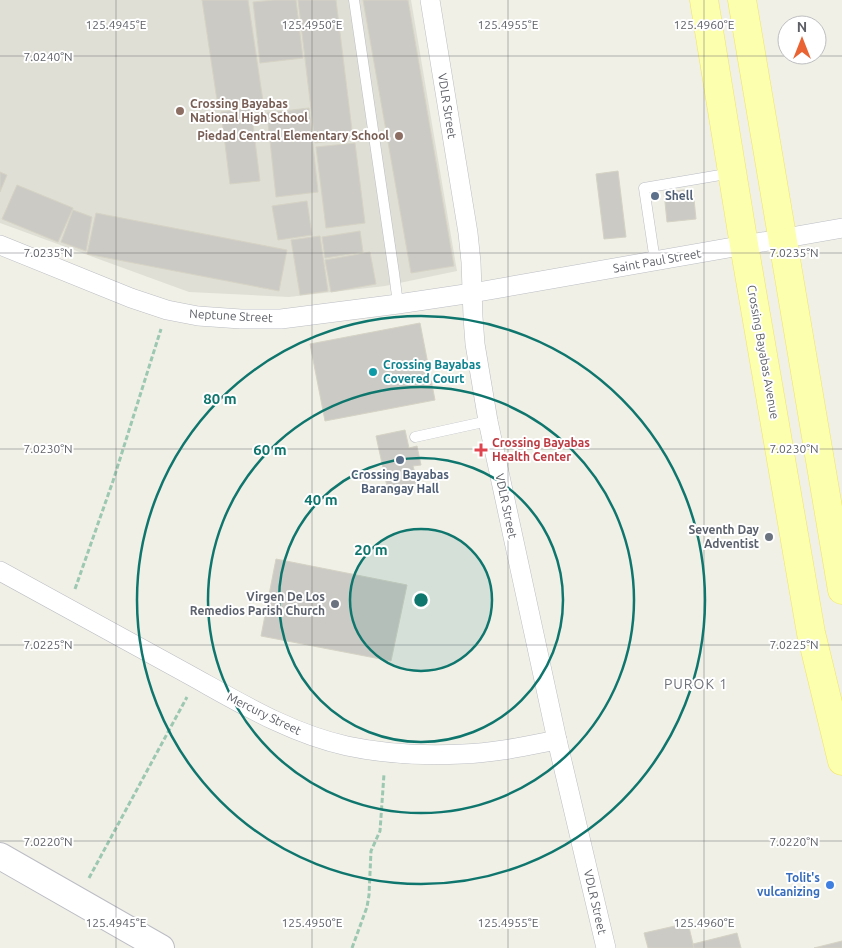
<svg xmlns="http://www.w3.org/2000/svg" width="842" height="948" font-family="Ubuntu,sans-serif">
<rect width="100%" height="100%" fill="#f0f0e7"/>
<!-- education -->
<path fill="#e0dfd5" d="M 0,0 L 411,0 L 457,271 L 385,286 L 289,297 L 189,292 L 0,223 Z"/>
<!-- building -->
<g fill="#cccac4" stroke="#d5d3c5">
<path d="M 202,0 L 248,0 L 263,101 L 218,107 Z"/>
<path d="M 274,0 L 296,0 L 303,58 L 260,63 L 253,2 Z"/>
<path d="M 298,0 L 336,0 L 353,138 L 315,143 Z"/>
<path d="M 363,0 L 408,0 L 454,266 L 411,273 Z"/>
<path d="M 251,108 L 260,181 L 230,184 L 221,112 Z"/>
<path d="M 309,108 L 318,192 L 276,197 L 267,113 Z"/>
<path d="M 355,143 L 365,223 L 326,228 L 316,147 Z"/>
<path d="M 618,171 L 626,237 L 604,239 L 596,174 Z"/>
<path d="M 0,172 L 7,175 L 0,192 Z"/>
<path d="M 17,185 L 73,208 L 58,242 L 2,219 Z"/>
<path d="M 693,189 L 696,219 L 667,222 L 664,192 Z"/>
<path d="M 307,201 L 312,235 L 278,240 L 272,206 Z"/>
<path d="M 73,210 L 92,217 L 86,251 L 61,242 Z"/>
<path d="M 96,213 L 287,250 L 279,291 L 87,254 Z"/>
<path d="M 360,231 L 363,252 L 325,258 L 322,237 Z"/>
<path d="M 320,236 L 328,291 L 300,295 L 291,240 Z"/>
<path d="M 370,252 L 376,284 L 331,292 L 325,260 Z"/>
<path d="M 420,323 L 435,400 L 325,421 L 310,344 Z"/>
<path d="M 405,430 L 409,448 L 417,446 L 421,465 L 413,466 L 418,484 L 388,491 L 376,436 Z"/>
<path d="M 276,559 L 407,585 L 391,661 L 261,636 Z"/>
<path d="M 688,923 L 694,948 L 648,948 L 644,933 Z"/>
<path d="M 737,933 L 741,948 L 694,948 L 693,944 Z"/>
<path d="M 842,941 L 842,948 L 814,948 Z"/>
</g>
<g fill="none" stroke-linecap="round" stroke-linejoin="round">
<defs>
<g id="lane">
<path d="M 354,0 L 394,273 L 398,304"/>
<path d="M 655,261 L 644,188 L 732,173"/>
<path d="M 415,437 L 488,421"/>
</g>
<g id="street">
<path d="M 430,0 L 468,233 L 471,262 L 473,317 L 475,344 L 488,421 L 557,740 L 606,948"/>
<path d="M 0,245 L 131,298 L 167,310 L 198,316 L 241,319 L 281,319 L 398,304 L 472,293 L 842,228"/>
<path d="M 0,571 C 62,605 124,639 186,673 C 237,701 288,733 347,746 C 385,754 425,756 463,754 C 495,753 526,746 557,740"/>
</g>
<path id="secondary" d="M 0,856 L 161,948"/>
<g id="primary">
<path d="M 704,0 L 744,245 L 811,633 L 842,761"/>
<path d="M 742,0 L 842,590"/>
</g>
</defs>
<!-- lane casing -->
<use href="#lane" stroke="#bbbdc2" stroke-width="11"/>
<!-- street casing -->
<use href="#street" stroke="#bbbdc2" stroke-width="20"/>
<!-- secondary casing -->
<use href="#secondary" stroke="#bcbdc4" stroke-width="28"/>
<!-- primary casing -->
<use href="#primary" stroke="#f2e55e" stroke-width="29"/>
<!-- path -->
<g stroke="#9cc8b1" stroke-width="3" stroke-dasharray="5 2.5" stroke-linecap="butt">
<path d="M 75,589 L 113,481 L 161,329"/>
<path d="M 89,878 L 187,697"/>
<path d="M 352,948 L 367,907 L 369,895 L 371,851 L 380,831 L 384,774"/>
</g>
<!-- lane -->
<use href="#lane" stroke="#fff" stroke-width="10"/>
<!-- street -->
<use href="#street" stroke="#fff" stroke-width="19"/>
<!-- secondary -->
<use href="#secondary" stroke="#fff" stroke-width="26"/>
<!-- primary -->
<use href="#primary" stroke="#fcffad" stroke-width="28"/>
</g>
<!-- ticks -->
<path fill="none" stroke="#5e6067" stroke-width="1" stroke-opacity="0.45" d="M 116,0 L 116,948M 312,0 L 312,948M 508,0 L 508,948M 704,0 L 704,948M 0,56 L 842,56M 0,253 L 842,253M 0,449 L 842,449M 0,645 L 842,645M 0,841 L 842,841"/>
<!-- distance rings -->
<circle cx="421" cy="600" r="71" fill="#0f766e" fill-opacity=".12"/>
<g fill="none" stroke="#0f766e" stroke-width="2.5">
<circle cx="421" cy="600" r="71"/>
<circle cx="421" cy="600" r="142"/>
<circle cx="421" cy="600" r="213"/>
<circle cx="421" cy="600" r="284"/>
</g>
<!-- markers -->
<g fill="#8d6e63" stroke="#fff" stroke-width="2">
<circle cx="180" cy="111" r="5"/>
<circle cx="399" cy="136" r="5"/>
</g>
<g fill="#5c6f8a" stroke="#fff" stroke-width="2">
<circle cx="655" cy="196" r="5"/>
<circle cx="400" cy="460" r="5"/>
</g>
<circle fill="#0f9aa8" stroke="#fff" stroke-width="2" cx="373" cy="372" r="5"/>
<path fill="#e0444e" stroke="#fff" stroke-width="2" d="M478.5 442.5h5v5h5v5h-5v5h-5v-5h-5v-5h5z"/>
<g fill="#6b7280" stroke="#fff" stroke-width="2">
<circle cx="769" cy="537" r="5"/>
<circle cx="335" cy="604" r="5"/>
</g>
<circle fill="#3f7fe0" stroke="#fff" stroke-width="2" cx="830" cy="885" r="5"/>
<g text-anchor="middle" stroke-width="4" stroke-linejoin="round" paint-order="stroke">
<!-- education labels -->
<g font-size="12" font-weight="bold" fill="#785e54" stroke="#fff" text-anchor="start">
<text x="190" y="108">Crossing Bayabas<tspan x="190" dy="14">National High School</tspan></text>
<text x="389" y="140" text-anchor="end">Piedad Central Elementary School</text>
</g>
<!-- street labels -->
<g font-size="12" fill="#5e6067" stroke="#fff">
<text transform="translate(447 106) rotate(81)" y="4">VDLR Street</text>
<text transform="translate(657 261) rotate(-10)" y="4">Saint Paul Street</text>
<text transform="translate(231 316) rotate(3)" y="4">Neptune Street</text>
<text transform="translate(763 352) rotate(80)" y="4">Crossing Bayabas Avenue</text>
<text transform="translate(506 506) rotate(78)" y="4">VDLR Street</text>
<text transform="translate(264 714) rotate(26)" y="4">Mercury Street</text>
<text transform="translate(595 902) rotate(77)" y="4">VDLR Street</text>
</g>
<!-- service labels -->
<g font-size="12" font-weight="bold" fill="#4e5e75" stroke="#fff" text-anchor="start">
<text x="665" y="200">Shell</text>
<text x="400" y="479" text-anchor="middle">Crossing Bayabas<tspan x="400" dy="14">Barangay Hall</tspan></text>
</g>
<!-- culture labels -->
<g font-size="12" font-weight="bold" fill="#0d838f" stroke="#fff" text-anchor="start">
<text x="383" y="369">Crossing Bayabas<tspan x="383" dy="14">Covered Court</tspan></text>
</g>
<!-- health labels -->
<g font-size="12" font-weight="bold" fill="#be3a42" stroke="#fff" text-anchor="start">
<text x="492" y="447">Crossing Bayabas<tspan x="492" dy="14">Health Center</tspan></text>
</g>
<!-- worship labels -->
<g font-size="12" font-weight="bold" fill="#5b616d" stroke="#fff" text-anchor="end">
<text x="759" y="534">Seventh Day<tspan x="759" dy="14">Adventist</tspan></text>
<text x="325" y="601">Virgen De Los<tspan x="325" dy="14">Remedios Parish Church</tspan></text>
</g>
<!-- shop labels -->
<g font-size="12" font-weight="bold" fill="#366cbe" stroke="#fff" text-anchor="end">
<text x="820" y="882">Tolit's<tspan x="820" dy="14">vulcanizing</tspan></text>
</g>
<!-- neighbourhood labels -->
<g font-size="14" letter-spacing="1" fill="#6f7279" stroke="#fff">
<text x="696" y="689">PUROK 1</text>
</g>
</g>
<g font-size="12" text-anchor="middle" fill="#5e6067" stroke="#fff" stroke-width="4" stroke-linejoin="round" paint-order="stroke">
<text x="116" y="29">125.4945°E</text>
<text x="312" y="29">125.4950°E</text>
<text x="508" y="29">125.4955°E</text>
<text x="704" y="29">125.4960°E</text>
<text x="48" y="61">7.0240°N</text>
<text x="48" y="257">7.0235°N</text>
<text x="794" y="257">7.0235°N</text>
<text x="48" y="453">7.0230°N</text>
<text x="794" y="453">7.0230°N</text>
<text x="48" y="649">7.0225°N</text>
<text x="794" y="649">7.0225°N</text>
<text x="48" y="846">7.0220°N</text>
<text x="794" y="846">7.0220°N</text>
<text x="116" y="927">125.4945°E</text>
<text x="312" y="927">125.4950°E</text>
<text x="508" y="927">125.4955°E</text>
<text x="704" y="927">125.4960°E</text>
</g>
<circle cx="421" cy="600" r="8" fill="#0f766e" stroke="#fff" stroke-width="2.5"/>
<g font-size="15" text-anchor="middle" font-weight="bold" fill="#0f766e" stroke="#fff" stroke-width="4" stroke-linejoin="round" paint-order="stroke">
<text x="220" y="404">80 m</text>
<text x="270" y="455">60 m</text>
<text x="321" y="505">40 m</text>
<text x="371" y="555">20 m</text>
</g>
<!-- north arrow -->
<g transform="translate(802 40)"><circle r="24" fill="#ffffff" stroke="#bfbfc2"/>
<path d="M0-4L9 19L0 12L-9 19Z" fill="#ea6433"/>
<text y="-8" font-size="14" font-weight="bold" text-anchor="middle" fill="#5e6067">N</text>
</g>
</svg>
